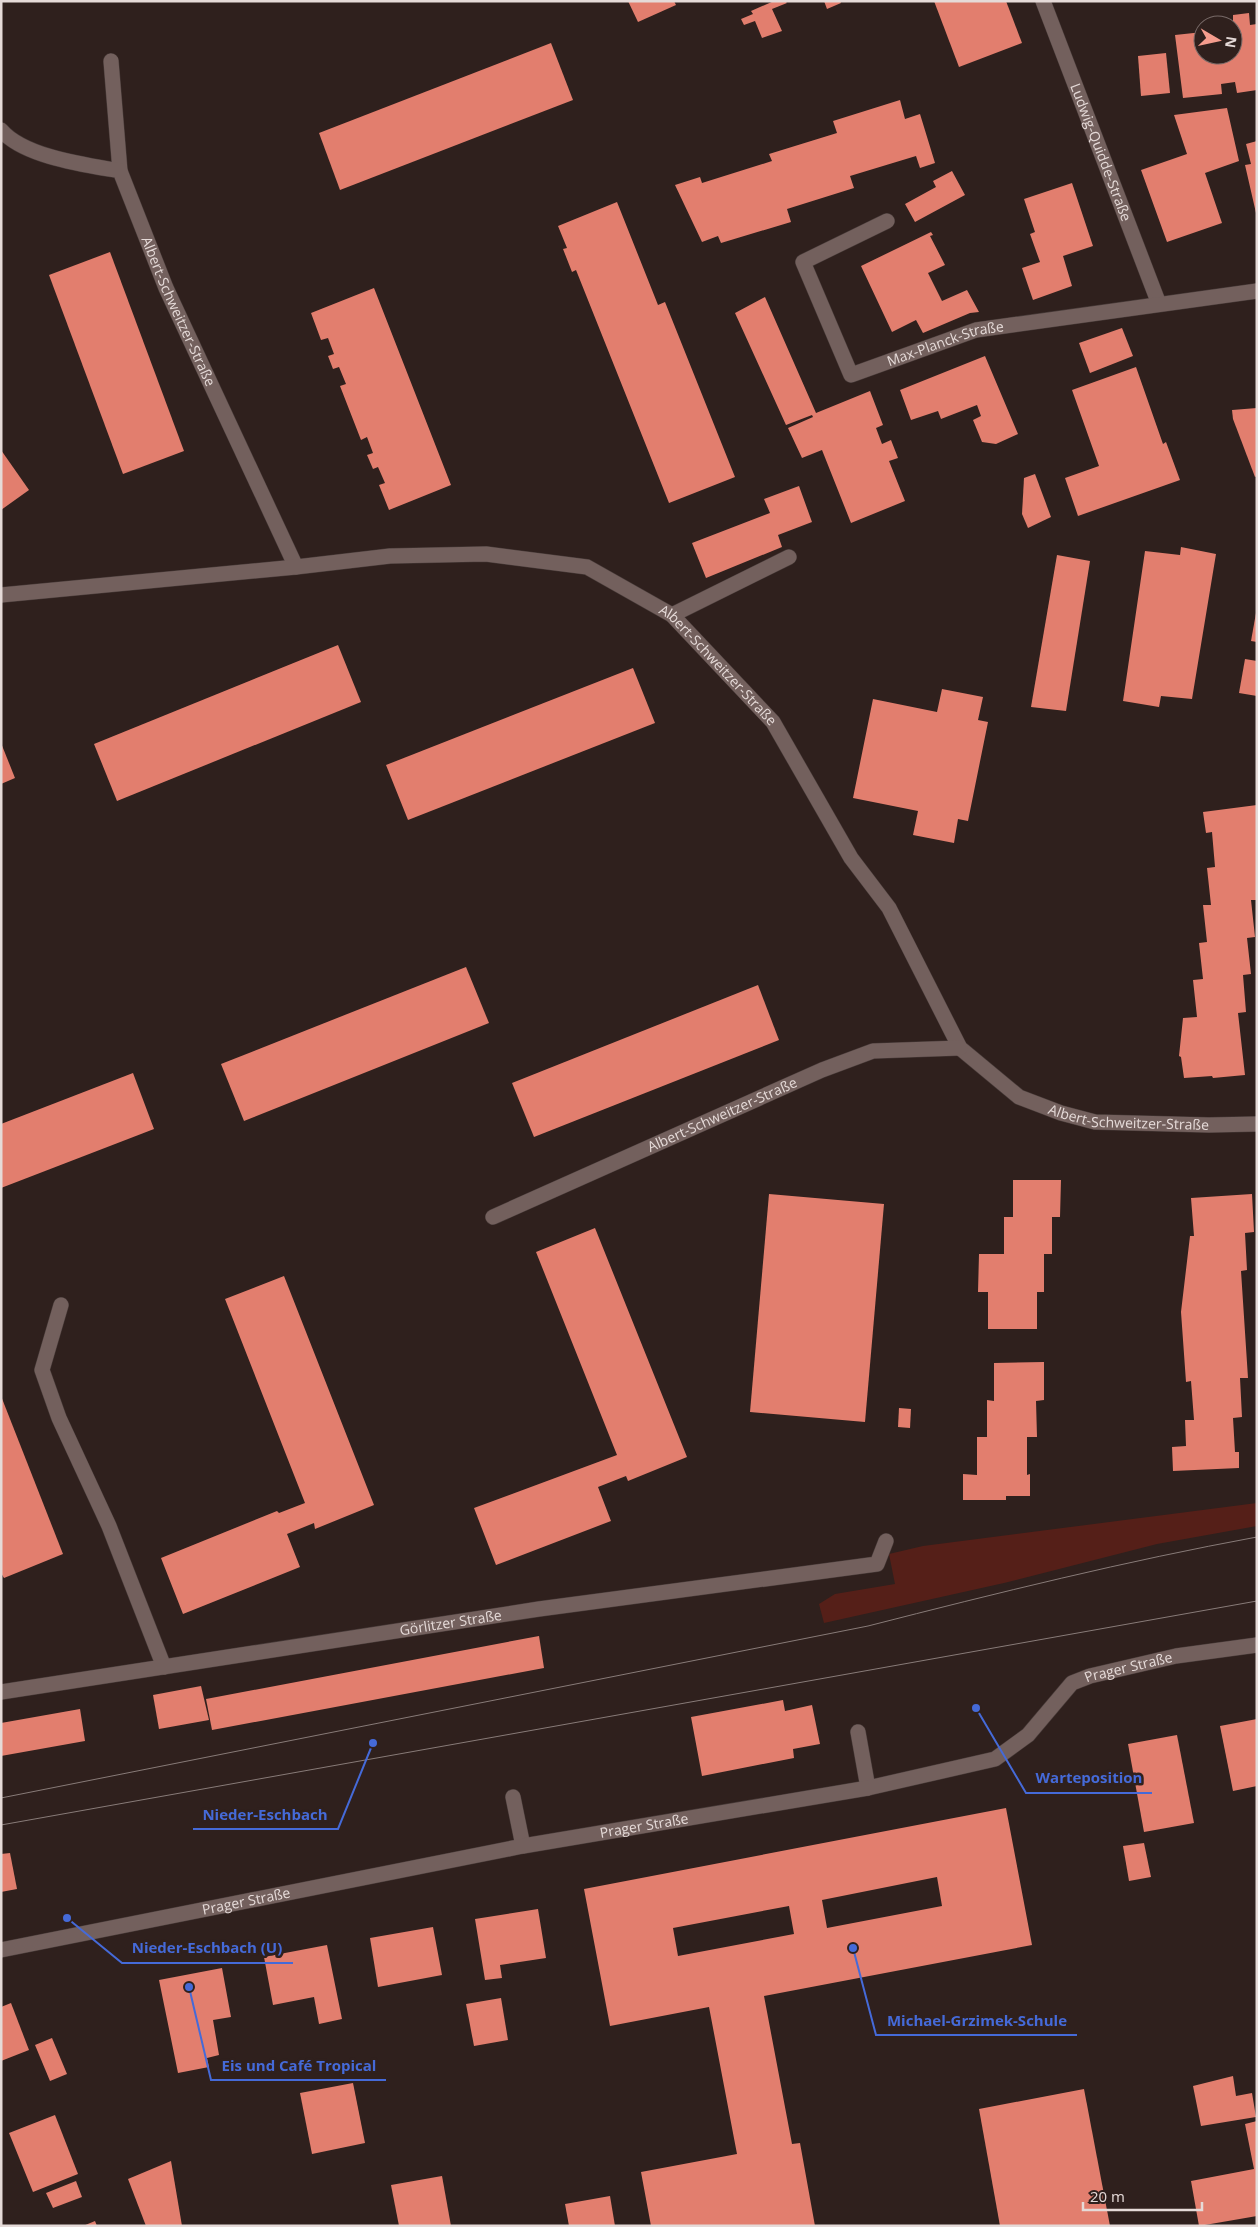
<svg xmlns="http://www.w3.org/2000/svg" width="1258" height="2227" font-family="'Open Sans',sans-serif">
<rect width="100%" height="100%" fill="#2f201d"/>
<!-- green -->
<path fill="#551f18" d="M 1257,1503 L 1257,1526 L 1157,1544 L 1004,1583 L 824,1623 L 819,1604 L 835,1594 L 895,1584 L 889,1554 L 923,1546 Z"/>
<!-- building -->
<g fill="#e27e6e" fill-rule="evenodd">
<path d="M 628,1 L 674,1 L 676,5 L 638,22 Z"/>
<path d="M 774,1 L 785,1 L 787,3 L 772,9 L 782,31 L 762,38 L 755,21 L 744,25 L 741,19 L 753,14 L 751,11 Z"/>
<path d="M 824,1 L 840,1 L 841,3 L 827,9 Z"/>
<path d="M 934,1 L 1006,1 L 1022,43 L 959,67 Z"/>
<path d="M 1249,13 L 1250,25 L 1257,24 L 1257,90 L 1237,93 L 1235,82 L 1221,84 L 1222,94 L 1183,98 L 1175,35 L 1203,32 L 1203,55 L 1233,55 L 1233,15 Z"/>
<path d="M 551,43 L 573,100 L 340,190 L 319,133 Z"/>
<path d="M 1166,53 L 1170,93 L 1141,96 L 1138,56 Z"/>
<path d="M 900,100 L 905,119 L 920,114 L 935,163 L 920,168 L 916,156 L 850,176 L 854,188 L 787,209 L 791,222 L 721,243 L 718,236 L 702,242 L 675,185 L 700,177 L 702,183 L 772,161 L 769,154 L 837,133 L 833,121 Z"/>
<path d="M 1227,108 L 1239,161 L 1205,173 L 1222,223 L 1167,242 L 1141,170 L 1187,154 L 1174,115 Z"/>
<path d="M 1257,141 L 1257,213 L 1256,213 L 1245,165 L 1251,164 L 1246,144 Z"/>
<path d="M 952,171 L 965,195 L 915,222 L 905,204 L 936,187 L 933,181 Z"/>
<path d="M 1072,183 L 1093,246 L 1063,256 L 1072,286 L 1033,300 L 1022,268 L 1040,262 L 1030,234 L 1035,232 L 1024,199 Z"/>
<path d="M 617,202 L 658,305 L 665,302 L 735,477 L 669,503 L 576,270 L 572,272 L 563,249 L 567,248 L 558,226 Z"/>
<path d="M 931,232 L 933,235 L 930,236 L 945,265 L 928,273 L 942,301 L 967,290 L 979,312 L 970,313 L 923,333 L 916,320 L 892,332 L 861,266 Z"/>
<path d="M 110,252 L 184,451 L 123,474 L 49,275 Z"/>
<path d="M 374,288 L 451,485 L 389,510 L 379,485 L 385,483 L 378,467 L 373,469 L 367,455 L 373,453 L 367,437 L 361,440 L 340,386 L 346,384 L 339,367 L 333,369 L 328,356 L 334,354 L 328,338 L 321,340 L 311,313 Z"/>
<path d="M 765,297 L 816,413 L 870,391 L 883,425 L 876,428 L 882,444 L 891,440 L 898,458 L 889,461 L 905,501 L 851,523 L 822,450 L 802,458 L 788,428 L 813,417 L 812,415 L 786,425 L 735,313 Z"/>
<path d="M 1122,328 L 1133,356 L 1090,373 L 1079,343 Z"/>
<path d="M 985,356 L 1018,434 L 996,444 L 982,442 L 973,420 L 981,416 L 977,405 L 941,419 L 938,411 L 911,420 L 900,390 Z"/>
<path d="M 1136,367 L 1163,444 L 1166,442 L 1180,480 L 1078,516 L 1065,478 L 1099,466 L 1072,390 Z"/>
<path d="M 1257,408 L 1257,476 L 1255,477 L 1233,419 L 1232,410 Z"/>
<path d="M 1,450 L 29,490 L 1,510 Z"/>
<path d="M 1035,474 L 1051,517 L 1028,528 L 1022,514 L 1024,478 Z"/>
<path d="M 799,486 L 812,522 L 778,535 L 782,547 L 706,578 L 692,543 L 770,513 L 764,499 Z"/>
<path d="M 1181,547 L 1216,554 L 1192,699 L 1161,696 L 1159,707 L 1123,701 L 1145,551 L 1180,555 Z"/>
<path d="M 1057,555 L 1090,561 L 1066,711 L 1031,707 Z"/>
<path d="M 1256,613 L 1257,613 L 1257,642 L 1251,641 Z"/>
<path d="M 338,645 L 361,702 L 117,801 L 94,744 Z"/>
<path d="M 1245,659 L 1257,661 L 1257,696 L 1239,693 Z"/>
<path d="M 633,668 L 655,723 L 408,820 L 386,765 Z"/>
<path d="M 942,689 L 983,697 L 978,720 L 988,722 L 968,821 L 958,819 L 954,843 L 913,835 L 918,811 L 853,798 L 873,699 L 937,712 Z"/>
<path d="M 1,743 L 15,778 L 1,784 Z"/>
<path d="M 1257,805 L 1257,900 L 1251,900 L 1255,937 L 1247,938 L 1251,974 L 1243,975 L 1246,1012 L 1238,1013 L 1245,1075 L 1213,1078 L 1212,1076 L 1184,1078 L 1181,1057 L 1179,1056 L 1183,1018 L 1197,1017 L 1193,980 L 1203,979 L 1199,943 L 1207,942 L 1203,905 L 1211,905 L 1207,868 L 1215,867 L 1212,832 L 1206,833 L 1203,812 Z"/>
<path d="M 466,967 L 489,1023 L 244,1121 L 221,1064 Z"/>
<path d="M 758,985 L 779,1040 L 534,1137 L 512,1083 Z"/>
<path d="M 133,1073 L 154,1129 L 1,1188 L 1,1124 Z"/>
<path d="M 1013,1180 L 1061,1180 L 1060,1217 L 1052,1217 L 1052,1254 L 1044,1254 L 1044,1292 L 1037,1292 L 1037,1329 L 988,1329 L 988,1292 L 978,1292 L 979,1254 L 1004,1254 L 1004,1217 L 1013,1217 Z"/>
<path d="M 769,1194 L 884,1204 L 865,1422 L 750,1412 Z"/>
<path d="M 1252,1194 L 1254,1232 L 1245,1233 L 1247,1270 L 1241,1271 L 1248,1378 L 1240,1378 L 1242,1417 L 1233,1418 L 1235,1452 L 1239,1452 L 1239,1468 L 1173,1471 L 1172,1447 L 1186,1446 L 1185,1420 L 1194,1420 L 1191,1381 L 1186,1382 L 1181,1312 L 1190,1236 L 1194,1236 L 1191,1198 Z"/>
<path d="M 595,1228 L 687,1457 L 628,1481 L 626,1476 L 598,1487 L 611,1521 L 496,1565 L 474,1508 L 617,1455 L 536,1252 Z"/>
<path d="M 284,1276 L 374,1505 L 315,1529 L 314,1523 L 287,1534 L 300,1567 L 183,1614 L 161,1558 L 277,1511 L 279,1513 L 305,1503 L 225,1299 Z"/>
<path d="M 1044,1362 L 1044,1400 L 1036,1401 L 1037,1437 L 1027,1437 L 1027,1475 L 1030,1474 L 1030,1496 L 1006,1496 L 1006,1500 L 963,1500 L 963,1474 L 977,1475 L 977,1437 L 987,1437 L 987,1400 L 994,1401 L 994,1363 Z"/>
<path d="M 1,1396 L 63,1554 L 4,1578 L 1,1573 Z"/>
<path d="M 899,1408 L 911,1409 L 910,1428 L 898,1427 Z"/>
<path d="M 539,1636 L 544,1668 L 212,1730 L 206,1699 Z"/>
<path d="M 201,1686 L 209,1720 L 159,1729 L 153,1695 Z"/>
<path d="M 783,1700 L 785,1711 L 812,1705 L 820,1744 L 793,1749 L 794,1758 L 702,1776 L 691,1717 Z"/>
<path d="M 80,1709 L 85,1741 L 1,1756 L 1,1723 Z"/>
<path d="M 1257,1719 L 1257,1786 L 1233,1791 L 1220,1726 Z"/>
<path d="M 1177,1735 L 1194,1823 L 1144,1832 L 1128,1744 Z"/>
<path d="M 1006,1808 L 1032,1945 L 764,1996 L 792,2144 L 800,2143 L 815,2226 L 651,2226 L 641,2172 L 737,2154 L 709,2007 L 610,2026 L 584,1889 ZM 937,1877 L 942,1906 L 827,1928 L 822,1900 ZM 789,1906 L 794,1934 L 678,1956 L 673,1928 Z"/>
<path d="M 1144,1843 L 1151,1877 L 1129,1881 L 1123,1846 Z"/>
<path d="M 10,1853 L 17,1889 L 1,1892 L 1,1854 Z"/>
<path d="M 538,1909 L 546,1958 L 500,1965 L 502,1978 L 485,1980 L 475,1919 Z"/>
<path d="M 433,1927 L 442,1975 L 378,1987 L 370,1938 Z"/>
<path d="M 327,1945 L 342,2019 L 319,2024 L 314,1997 L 273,2005 L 264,1957 Z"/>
<path d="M 222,1968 L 231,2017 L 213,2020 L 219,2055 L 207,2058 L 209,2067 L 178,2073 L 159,1980 Z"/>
<path d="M 501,1998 L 508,2040 L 474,2046 L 466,2004 Z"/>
<path d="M 11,2003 L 29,2050 L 1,2061 L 1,2007 Z"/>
<path d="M 52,2038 L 67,2074 L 50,2081 L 35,2045 Z"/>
<path d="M 1233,2076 L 1236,2096 L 1252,2093 L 1256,2117 L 1201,2126 L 1193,2086 Z"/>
<path d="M 353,2083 L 365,2143 L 312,2154 L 300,2093 Z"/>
<path d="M 1084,2089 L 1110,2226 L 1000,2226 L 979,2109 Z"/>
<path d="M 55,2115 L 78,2174 L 33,2192 L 9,2133 Z"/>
<path d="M 1257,2121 L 1257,2216 L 1199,2226 L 1191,2181 L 1254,2169 L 1245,2124 Z"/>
<path d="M 171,2161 L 182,2226 L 146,2226 L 128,2179 Z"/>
<path d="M 442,2176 L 451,2226 L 399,2226 L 391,2185 Z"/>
<path d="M 76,2181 L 82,2197 L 53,2208 L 46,2193 Z"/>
<path d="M 610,2196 L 615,2226 L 569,2226 L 565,2204 Z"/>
<path d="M 95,2221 L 97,2226 L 83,2226 Z"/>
</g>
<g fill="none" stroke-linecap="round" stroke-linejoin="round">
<defs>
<g id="minor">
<path id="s1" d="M 1043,1 L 1159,304"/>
<path d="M 111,61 L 120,171"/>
<path id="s2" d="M 1,130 C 24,157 86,165 120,171 L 166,288 L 296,567"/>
<path id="s3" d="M 887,221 L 803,262 L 851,375 L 976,330 L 1257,291"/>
<path id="s4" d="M 1,595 L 296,567 L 390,556 L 486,554 L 587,567 L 672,615 L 773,722 L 851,858 L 889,908 L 960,1048 L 1019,1097 L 1061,1113 L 1095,1122 L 1209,1125 L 1257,1124"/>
<path d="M 672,615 L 789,557"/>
<path id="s5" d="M 493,1217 L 822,1070 L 873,1051 L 960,1048"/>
<path d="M 61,1305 L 42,1370 L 59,1418 L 109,1526 L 164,1667"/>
<path id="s6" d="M 1,1692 L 539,1609 L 877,1564 L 886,1541"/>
<path d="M 858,1732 L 868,1788"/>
<path d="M 513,1797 L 523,1846"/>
<path id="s7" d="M 1,1950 L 523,1846 L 868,1788 L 995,1759 L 1028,1735 L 1072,1683 L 1090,1676 L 1176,1656 L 1257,1645"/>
</g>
</defs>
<!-- minor casing -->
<use href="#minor" stroke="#483b39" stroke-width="16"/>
<!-- minor -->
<use href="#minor" stroke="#73605d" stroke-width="15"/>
<!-- tram -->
<g stroke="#887b78" stroke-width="1">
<path d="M 1,1798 L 868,1626 C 997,1593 1126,1561 1257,1537"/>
<path d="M 1,1825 L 1257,1601"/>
</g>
</g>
<g text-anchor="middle" stroke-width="5" stroke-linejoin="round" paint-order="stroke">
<!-- street labels -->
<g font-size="14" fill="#e5dad8" stroke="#2f201d">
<text dy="5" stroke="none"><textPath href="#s1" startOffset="162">Ludwig-Quidde-Straße</textPath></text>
<text dy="5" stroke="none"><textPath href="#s2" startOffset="280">Albert-Schweitzer-Straße</textPath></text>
<text dy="5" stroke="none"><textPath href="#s3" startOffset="316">Max-Planck-Straße</textPath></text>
<text dy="5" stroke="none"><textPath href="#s4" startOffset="754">Albert-Schweitzer-Straße</textPath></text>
<text dy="5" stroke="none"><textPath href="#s5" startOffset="251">Albert-Schweitzer-Straße</textPath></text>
<text dy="5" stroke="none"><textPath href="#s4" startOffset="1400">Albert-Schweitzer-Straße</textPath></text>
<text dy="5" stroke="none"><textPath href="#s6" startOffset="455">Görlitzer Straße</textPath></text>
<text dy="5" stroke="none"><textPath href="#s7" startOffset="1180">Prager Straße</textPath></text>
<text dy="5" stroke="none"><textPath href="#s7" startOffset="655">Prager Straße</textPath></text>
<text dy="5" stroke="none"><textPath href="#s7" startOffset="250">Prager Straße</textPath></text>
</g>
</g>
<!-- callouts -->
<path fill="none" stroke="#456ad8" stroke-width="2" d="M976 1708L1026 1793H1152M373 1743L338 1829H193M67 1918L122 1963H293M853 1948L876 2035H1077M189 1987L211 2080H386"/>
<g fill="#456ad8" stroke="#2f201d" stroke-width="2">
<circle cx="976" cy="1708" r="5"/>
<circle cx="373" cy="1743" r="5"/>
<circle cx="67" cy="1918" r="5"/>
<circle cx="853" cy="1948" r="5"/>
<circle cx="189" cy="1987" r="5"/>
</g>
<g font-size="15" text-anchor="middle" font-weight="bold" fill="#456ad8" stroke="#2f201d" stroke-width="5" stroke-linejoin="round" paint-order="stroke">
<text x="1089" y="1783">Warteposition</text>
<text x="265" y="1820">Nieder-Eschbach</text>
<text x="207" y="1953">Nieder-Eschbach (U)</text>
<text x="977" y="2026">Michael-Grzimek-Schule</text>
<text x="299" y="2071">Eis und Café Tropical</text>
</g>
<!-- border -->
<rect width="1258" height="2227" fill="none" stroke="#e5dad8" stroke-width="5"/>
<!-- north arrow -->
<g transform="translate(1218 40) rotate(99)"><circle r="24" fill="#2f201d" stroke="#786a68"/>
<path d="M0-4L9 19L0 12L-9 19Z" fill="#f59d8e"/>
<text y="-8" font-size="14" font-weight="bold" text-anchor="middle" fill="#e5dad8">N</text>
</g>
<!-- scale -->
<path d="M1083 2202v8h119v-8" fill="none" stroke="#e5dad8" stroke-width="2.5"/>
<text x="1090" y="2202" font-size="15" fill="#e5dad8" stroke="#2f201d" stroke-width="4" paint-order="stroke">20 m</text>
</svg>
